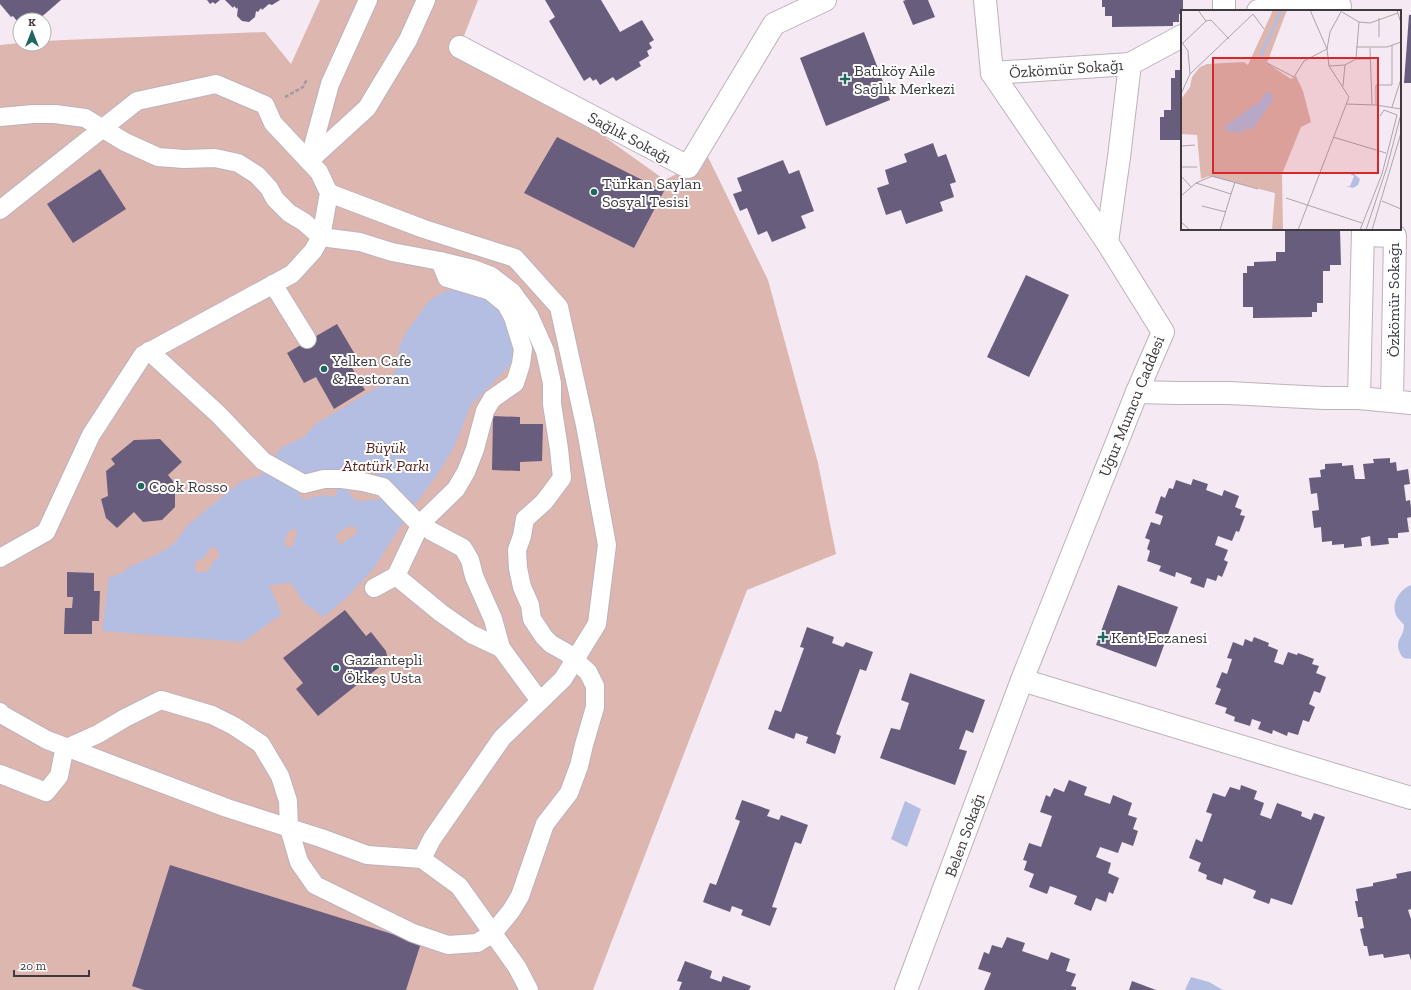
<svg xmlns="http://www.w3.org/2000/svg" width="1411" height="990" font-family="'Zilla Slab',serif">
<rect width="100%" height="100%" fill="#f5eaf3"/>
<!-- green -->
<path fill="#ddb6b0" d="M 320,0 L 478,0 L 460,46 L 592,128 L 665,180 L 708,157 L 768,280 L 818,463 L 836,554 L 747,590 L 593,990 L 0,990 L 0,45 L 20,43 L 44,44 L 44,41 L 64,40 L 265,32 L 291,64 Z"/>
<!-- water -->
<g fill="#b4bee2" fill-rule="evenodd">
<path d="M 457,287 L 472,292 L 505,310 L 516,346 L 511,364 L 471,405 L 454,447 L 437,475 L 413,507 L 374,568 L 349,595 L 324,617 L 304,603 L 291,583 L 269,585 L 282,614 L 243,642 L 102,631 L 109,577 L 120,574 L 129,567 L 156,555 L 174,544 L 188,525 L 228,492 L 242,481 L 260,476 L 282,447 L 304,437 L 317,423 L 390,380 L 397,367 L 399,348 L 405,334 L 428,302 L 440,294 ZM 372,470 L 379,477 L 383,499 L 357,501 L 352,497 L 348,491 C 351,479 360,474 372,470 ZM 336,486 L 337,492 L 336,496 C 331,497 329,496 325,495 C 318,495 311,498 304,500 L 299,495 L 297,488 ZM 349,526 L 356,528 L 357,533 L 343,543 L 339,543 L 336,537 L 339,532 ZM 293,528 L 296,530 L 297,534 L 292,547 L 286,547 L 284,541 L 287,538 L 286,534 ZM 211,547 L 216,548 L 220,556 L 213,562 L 208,571 L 198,573 L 195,569 L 195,563 L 200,559 L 203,559 Z"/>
<path d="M 1411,585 L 1411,659 C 1409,658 1406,659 1404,658 C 1402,657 1401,655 1400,653 C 1394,639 1404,638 1404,625 C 1402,622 1399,620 1397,617 C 1390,604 1399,590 1411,585 Z"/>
<path d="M 905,801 L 921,809 L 907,847 L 891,839 Z"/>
<path d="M 1191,977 L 1209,982 L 1223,990 L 1185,990 Z"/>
</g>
<!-- building -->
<g fill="#695d7d">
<path d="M 0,0 L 61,0 L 38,20 L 36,18 L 34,20 L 20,20 L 20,25 L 13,16 L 11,17 L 0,4 Z"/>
<path d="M 207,0 L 220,0 L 215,4 L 213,2 L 210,4 Z"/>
<path d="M 225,0 L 280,0 L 272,5 L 269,4 L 262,10 L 261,8 L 258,12 L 256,11 L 255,17 L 249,22 L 242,21 L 237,16 L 238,7 L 237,9 L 234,6 L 233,8 Z"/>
<path d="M 545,0 L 601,0 L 620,32 L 642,20 L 654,40 L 649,43 L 652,48 L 647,51 L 649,56 L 639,62 L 641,66 L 616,81 L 613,77 L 600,85 L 596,79 L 593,81 L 590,77 L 584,81 L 549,21 L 555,17 Z"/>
<path d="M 906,0 L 928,0 L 935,17 L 913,25 L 903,1 Z"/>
<path d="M 1102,0 L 1183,0 L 1183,11 L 1182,14 L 1179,14 L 1179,22 L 1173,22 L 1173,26 L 1112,27 L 1112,16 L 1105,16 L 1105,7 L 1102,7 Z"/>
<path d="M 1409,15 L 1411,15 L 1411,83 L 1404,83 Z"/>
<path d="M 864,32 L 890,100 L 826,126 L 800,58 Z"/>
<path d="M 1175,70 L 1182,70 L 1182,140 L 1160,140 L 1160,117 L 1164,117 L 1164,110 L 1171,110 L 1171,78 L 1175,78 Z"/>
<path d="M 557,137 L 664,191 L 634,248 L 524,193 Z"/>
<path d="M 933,143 L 938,157 L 946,154 L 956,182 L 950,184 L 954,197 L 940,202 L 943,211 L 906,224 L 901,210 L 886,215 L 877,188 L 889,184 L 885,170 L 907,162 L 904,154 Z"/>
<path d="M 783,160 L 789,174 L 799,170 L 814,211 L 801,216 L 806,228 L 772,242 L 767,231 L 758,235 L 747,208 L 740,211 L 733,194 L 742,191 L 737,178 Z"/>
<path d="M 100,169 L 126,209 L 73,243 L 47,204 Z"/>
<path d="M 1285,229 L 1340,229 L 1341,265 L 1330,265 L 1330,271 L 1323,271 L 1323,303 L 1317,303 L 1317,312 L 1312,312 L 1312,317 L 1253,318 L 1253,307 L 1243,307 L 1243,273 L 1247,273 L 1247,266 L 1254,266 L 1254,262 L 1276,261 L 1276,252 L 1285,252 Z"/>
<path d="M 1026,275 L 1069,295 L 1029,377 L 987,357 Z"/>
<path d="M 337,324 L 356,356 L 348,361 L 365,390 L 334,409 L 316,377 L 304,383 L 287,353 Z"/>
<path d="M 493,416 L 520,417 L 520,424 L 543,424 L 542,461 L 520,462 L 520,471 L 492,470 Z"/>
<path d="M 160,439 L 182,462 L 168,475 L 173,481 L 175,491 L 175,507 L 162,520 L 143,522 L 134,512 L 117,528 L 106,518 L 101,499 L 108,496 L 106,471 L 115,464 L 111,459 L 134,440 Z"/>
<path d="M 1390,458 L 1390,463 L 1396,462 L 1397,471 L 1408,469 L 1410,484 L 1404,485 L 1406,501 L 1410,500 L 1411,508 L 1411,517 L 1407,518 L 1409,532 L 1398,533 L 1398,538 L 1388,538 L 1389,544 L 1371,546 L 1370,536 L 1361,538 L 1362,546 L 1344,548 L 1344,544 L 1332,545 L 1332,541 L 1322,542 L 1321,527 L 1314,528 L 1312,511 L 1319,510 L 1317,493 L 1311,494 L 1309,478 L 1321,477 L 1320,470 L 1325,469 L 1325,464 L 1342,463 L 1342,466 L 1353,465 L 1355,479 L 1365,479 L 1363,464 L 1374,463 L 1373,459 Z"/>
<path d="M 1193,479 L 1208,484 L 1206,490 L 1222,496 L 1224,490 L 1239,496 L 1235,507 L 1242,510 L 1240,515 L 1245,516 L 1239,532 L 1236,531 L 1232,541 L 1218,536 L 1215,545 L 1228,550 L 1224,560 L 1228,562 L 1222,577 L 1218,575 L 1216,581 L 1207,578 L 1204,588 L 1190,583 L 1192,578 L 1176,572 L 1175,577 L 1159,571 L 1161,566 L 1147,561 L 1150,551 L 1147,549 L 1150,540 L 1145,538 L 1151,522 L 1160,525 L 1163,516 L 1155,513 L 1161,496 L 1165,498 L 1169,488 L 1173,489 L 1176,480 L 1191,485 Z"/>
<path d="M 67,572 L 94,573 L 94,591 L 100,591 L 99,621 L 92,621 L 92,634 L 64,634 L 65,608 L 72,608 L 73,597 L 67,597 Z"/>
<path d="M 1118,585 L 1178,607 L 1156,667 L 1096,645 Z"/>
<path d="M 345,610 L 366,636 L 371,632 L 386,651 L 388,660 L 318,716 L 296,689 L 303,683 L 283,658 Z"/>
<path d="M 807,627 L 834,637 L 832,643 L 843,647 L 846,642 L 873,652 L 866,671 L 860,669 L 836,734 L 841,736 L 835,754 L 806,743 L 808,737 L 796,733 L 794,739 L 768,729 L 775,710 L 781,712 L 804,648 L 800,647 Z"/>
<path d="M 1254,637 L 1269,643 L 1268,646 L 1278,650 L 1274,662 L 1283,665 L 1288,652 L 1297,655 L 1298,653 L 1314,659 L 1312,664 L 1319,666 L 1316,673 L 1326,677 L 1320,693 L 1314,691 L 1309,704 L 1315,707 L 1309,722 L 1303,720 L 1298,735 L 1288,732 L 1287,736 L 1273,730 L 1272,734 L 1258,729 L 1261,722 L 1252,719 L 1250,726 L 1234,721 L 1235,717 L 1225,713 L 1227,708 L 1215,704 L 1221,689 L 1216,687 L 1222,672 L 1227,674 L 1232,659 L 1227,658 L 1233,642 L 1243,646 L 1245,639 L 1252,642 Z"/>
<path d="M 910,673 L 985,700 L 973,733 L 966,730 L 959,749 L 967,751 L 955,785 L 880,758 L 891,728 L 900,730 L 909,703 L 901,700 Z"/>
<path d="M 1069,780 L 1087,787 L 1084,795 L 1110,804 L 1113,795 L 1132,803 L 1128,815 L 1137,818 L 1133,829 L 1138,831 L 1133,846 L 1122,842 L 1118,853 L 1100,847 L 1096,857 L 1111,863 L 1108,873 L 1119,878 L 1113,894 L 1109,892 L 1106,902 L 1096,898 L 1091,911 L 1074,904 L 1077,896 L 1050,886 L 1047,894 L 1029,887 L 1034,874 L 1024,870 L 1027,861 L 1023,860 L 1029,843 L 1041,847 L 1052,816 L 1040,812 L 1046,795 L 1050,797 L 1054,788 L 1064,792 Z"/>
<path d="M 1241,785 L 1257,791 L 1254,799 L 1264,803 L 1260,815 L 1271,819 L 1277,803 L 1302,812 L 1301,816 L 1311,820 L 1314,813 L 1325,817 L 1292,905 L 1271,898 L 1269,904 L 1253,898 L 1256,891 L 1224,878 L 1222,885 L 1206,879 L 1207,875 L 1198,871 L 1201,863 L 1189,858 L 1196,839 L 1202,842 L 1212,814 L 1206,812 L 1213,793 L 1225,797 L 1230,787 L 1240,790 Z"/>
<path d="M 742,800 L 770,810 L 767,816 L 779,820 L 781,815 L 808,825 L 801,844 L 795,842 L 772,907 L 777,908 L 770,926 L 741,915 L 743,910 L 732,906 L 730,912 L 703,902 L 710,883 L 716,885 L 740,821 L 735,819 Z"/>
<path d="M 170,865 L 421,943 L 406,990 L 144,990 L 132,986 Z"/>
<path d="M 1411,871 L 1411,909 L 1408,910 L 1411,919 L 1411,960 L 1409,954 L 1384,958 L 1383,954 L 1369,956 L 1367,946 L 1364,946 L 1360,929 L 1364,928 L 1362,917 L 1358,917 L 1355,901 L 1358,901 L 1356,889 L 1373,886 L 1373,883 L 1397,878 L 1396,874 Z"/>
<path d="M 1007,937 L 1025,943 L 1022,951 L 1048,960 L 1051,952 L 1070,959 L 1066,971 L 1076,974 L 1071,986 L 1076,987 L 1076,990 L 984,990 L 991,973 L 978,969 L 984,952 L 989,954 L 992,945 L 1002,948 Z"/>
<path d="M 685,961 L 712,971 L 710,978 L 721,982 L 723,976 L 751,986 L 749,990 L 679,990 L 682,982 L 677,981 Z"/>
<path d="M 1132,981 L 1156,990 L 1129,990 Z"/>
</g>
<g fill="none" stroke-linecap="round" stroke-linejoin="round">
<defs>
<g id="pedestrian">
<path d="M 368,0 L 330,84 L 309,161 L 367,108 L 408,40 L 426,0"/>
<path d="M 0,117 L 33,114 L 55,114 L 85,118 L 125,142 L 158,157 L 184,159 L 215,158 L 238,163 L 257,175 L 269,188 L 275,199 L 289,213 L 304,222 L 321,237 L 360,242 L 392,252 L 440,261 L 473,269 L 491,276 L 512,292 L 529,315 L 545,351 L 552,383 L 552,404 L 559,449 L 562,478 L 544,502 L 525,519 L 522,536 L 517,550 L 518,568 L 522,587 L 530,605 L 532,619 L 544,637 L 551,644 L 567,653 L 588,672 L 595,686 L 595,707 L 584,745 L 579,766 L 569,793 L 545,824 L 520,896 L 511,911 L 493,933 L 477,943 L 448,945 L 413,933 L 315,885 L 299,862 L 289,828 L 288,801 L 280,776 L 261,744 L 234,726 L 212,715 L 161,700 L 125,718 L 98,734 L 67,748 L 63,756 L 59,776 L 46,792 L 0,774"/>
<path d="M 329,193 L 424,229 L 515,258 L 559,307 L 585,425 L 607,545 L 597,624 L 563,679 L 502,738 L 432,839 L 422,859"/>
<path d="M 0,210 L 137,101 L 216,84 L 265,105 L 273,123 L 319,172 L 329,193 L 321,237 L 313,251 L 292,274 L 143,355 L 91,435 L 46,532 L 0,558"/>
<path d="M 273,284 L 307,339"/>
<path d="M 149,351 L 218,414 L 263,461 L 304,484 L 324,479 L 342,479 L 363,482 L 383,487 L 414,519 L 421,523 L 431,531 L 463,548 L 470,560 L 474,576 L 493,619 L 501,648 L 540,701"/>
<path d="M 396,576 L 441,613 L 471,634 L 501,648"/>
<path d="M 374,588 L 396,576 L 421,523 L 456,489 L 466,472 L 475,449 L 485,411 L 492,399 L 515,383 L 521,364 L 523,349 L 513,317 L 506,304 L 490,291 L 447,278 L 440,261"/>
<path d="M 0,712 L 1,714 L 47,740 L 227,808 L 321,838 L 367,855 L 422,859 L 459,886 L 517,967 L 529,990"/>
</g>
<g id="minor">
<path d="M 1224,11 L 1224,0"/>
<path d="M 1258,11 L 1340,6"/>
<path d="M 460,47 L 688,167 L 774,24 L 825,0"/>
<path d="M 992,73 L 1130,64 L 1182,36"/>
<path d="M 1364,235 L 1395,236 L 1392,400"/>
<path d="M 1107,242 L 1119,157 L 1130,64"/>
<path d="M 1359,398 L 1363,229"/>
<path d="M 1022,680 L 1411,798"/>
</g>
<g id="secondary">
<path d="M 1137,392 L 1178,393 L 1229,393 L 1324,398 L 1359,398 L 1411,403"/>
<path d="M 906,990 L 1022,680 L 1137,392 L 1163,332 L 1107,242 L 992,73 L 985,0"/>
</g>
</defs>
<!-- pedestrian casing -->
<use href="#pedestrian" stroke="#bdb2bb" stroke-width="20"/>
<!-- minor casing -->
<use href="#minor" stroke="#bdb2bb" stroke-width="24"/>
<!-- secondary casing -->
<use href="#secondary" stroke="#bdb2bb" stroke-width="24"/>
<!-- path -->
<path stroke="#a19aa0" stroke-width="2.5" stroke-dasharray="4 2" stroke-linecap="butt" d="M 285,97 L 303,87 L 307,79"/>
<!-- pedestrian -->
<use href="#pedestrian" stroke="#fff" stroke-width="18"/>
<!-- minor -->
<use href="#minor" stroke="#fff" stroke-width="22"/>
<!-- secondary -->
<use href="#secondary" stroke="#fff" stroke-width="22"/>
</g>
<!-- markers -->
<g fill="#1e6860" stroke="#fff" stroke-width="1.5">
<path d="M843 73h4v4h4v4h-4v4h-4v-4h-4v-4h4z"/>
<circle cx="594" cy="192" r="4"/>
<circle cx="324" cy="369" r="4"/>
<circle cx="141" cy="486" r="4"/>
<path d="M1101 631h4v4h4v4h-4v4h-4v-4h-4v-4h4z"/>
<circle cx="336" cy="668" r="4"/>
</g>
<g text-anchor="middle" stroke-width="4" stroke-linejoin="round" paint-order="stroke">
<!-- street labels -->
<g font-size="16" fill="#3e3a3e" stroke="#fff">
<text transform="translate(1066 68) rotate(-4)" y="6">Özkömür Sokağı</text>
<text transform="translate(630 137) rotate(28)" y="6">Sağlık Sokağı</text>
<text transform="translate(1393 300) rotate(-90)" y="6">Özkömür Sokağı</text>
<text transform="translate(1131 406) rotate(-68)" y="6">Uğur Mumcu Caddesi</text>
<text transform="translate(964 835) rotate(-70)" y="6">Belen Sokağı</text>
</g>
<!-- poi labels -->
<g font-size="16" fill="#3e3a3e" stroke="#fff" text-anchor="start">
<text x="854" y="76">Batıköy Aile<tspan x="854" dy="18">Sağlık Merkezi</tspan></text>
<text x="602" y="189">Türkan Saylan<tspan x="602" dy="18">Sosyal Tesisi</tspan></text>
<text x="332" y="366">Yelken Cafe<tspan x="332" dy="18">&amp; Restoran</tspan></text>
<text x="149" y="492">Cook Rosso</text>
<text x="1111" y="643">Kent Eczanesi</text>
<text x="344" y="665">Gaziantepli<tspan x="344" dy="18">Ökkeş Usta</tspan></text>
</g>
<!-- park labels -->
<g font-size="16" font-style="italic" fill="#5a231d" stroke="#fff">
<text x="386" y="453">Büyük<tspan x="386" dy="18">Atatürk Parkı</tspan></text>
</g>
</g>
<!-- overview -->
<g transform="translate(1181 10)">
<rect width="220" height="220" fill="#f5eaf3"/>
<path d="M 92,0 L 106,0 L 86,53 L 110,69 L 115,66 L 122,81 L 130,112 L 120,117 L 101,164 L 102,220 L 91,220 L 94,183 L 28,166 L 20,169 L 16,125 L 0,124 L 0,89 L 9,77 L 11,67 L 19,57 L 26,54 L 63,52 L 67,55 Z" fill="#ddb6b0"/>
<path d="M 99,0 L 102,0 L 81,47 L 78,46 ZM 86,81 L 91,84 L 92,90 L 73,117 L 70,120 L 64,116 L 65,119 L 61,123 L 44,121 L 45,115 L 78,92 ZM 171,162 L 179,169 L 177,175 L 172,178 L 165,176 L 169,176 L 173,166 L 170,165 Z" fill="#b4bee2"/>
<path fill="none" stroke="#aca4ab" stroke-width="1" d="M 17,0 L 25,11 L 30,10 L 48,29M 216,0 L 220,13M 161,2 L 178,12 L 189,13 L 217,3M 198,27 L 198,8M 0,31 L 7,41 L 9,64 L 0,84M 2,33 L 25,11M 175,37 L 206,37 L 220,32M 189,38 L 191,94M 175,49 L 178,12M 86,53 L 113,67 L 123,51 L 146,39 L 149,22 L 161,0M 148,56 L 164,55 L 175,49 L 189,49M 9,64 L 72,4 L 83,19M 195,75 L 211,75 L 211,35M 195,75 L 195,95M 162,76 L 164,55M 165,94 L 195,95 L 220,99M 211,97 L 220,69M 152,127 L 205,143M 0,136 L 14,135M 0,157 L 16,157M 0,166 L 10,177M 15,173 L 31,166 L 77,179M 0,186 L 15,173 L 50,184 L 54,172M 105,188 L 181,213M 201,191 L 220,199M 21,196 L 45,202M 0,212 L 9,220M 39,220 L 50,184M 117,220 L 168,87 L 148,56 L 146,39 L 129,0M 179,220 L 201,164 L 216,105 L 203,100 L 199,106M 185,220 L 206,157 L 220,104M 191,220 L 220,123"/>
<path fill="#d62828" fill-opacity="0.15" stroke="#d62828" stroke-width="2" d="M 32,48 L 197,48 L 197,163 L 32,163 Z"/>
<rect width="220" height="220" fill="none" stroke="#3e3a3e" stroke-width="2"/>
</g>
<!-- north arrow -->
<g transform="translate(32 32)"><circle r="19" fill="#ffffff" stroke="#b2b0b2"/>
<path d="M0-3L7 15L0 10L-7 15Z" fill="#1e6860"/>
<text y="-6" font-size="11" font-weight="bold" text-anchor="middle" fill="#3e3a3e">K</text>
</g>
<!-- scale -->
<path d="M14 970v6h75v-6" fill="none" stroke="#3e3a3e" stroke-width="2"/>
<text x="20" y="970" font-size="12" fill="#3e3a3e" stroke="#ffffff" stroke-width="3" paint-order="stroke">20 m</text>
</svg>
